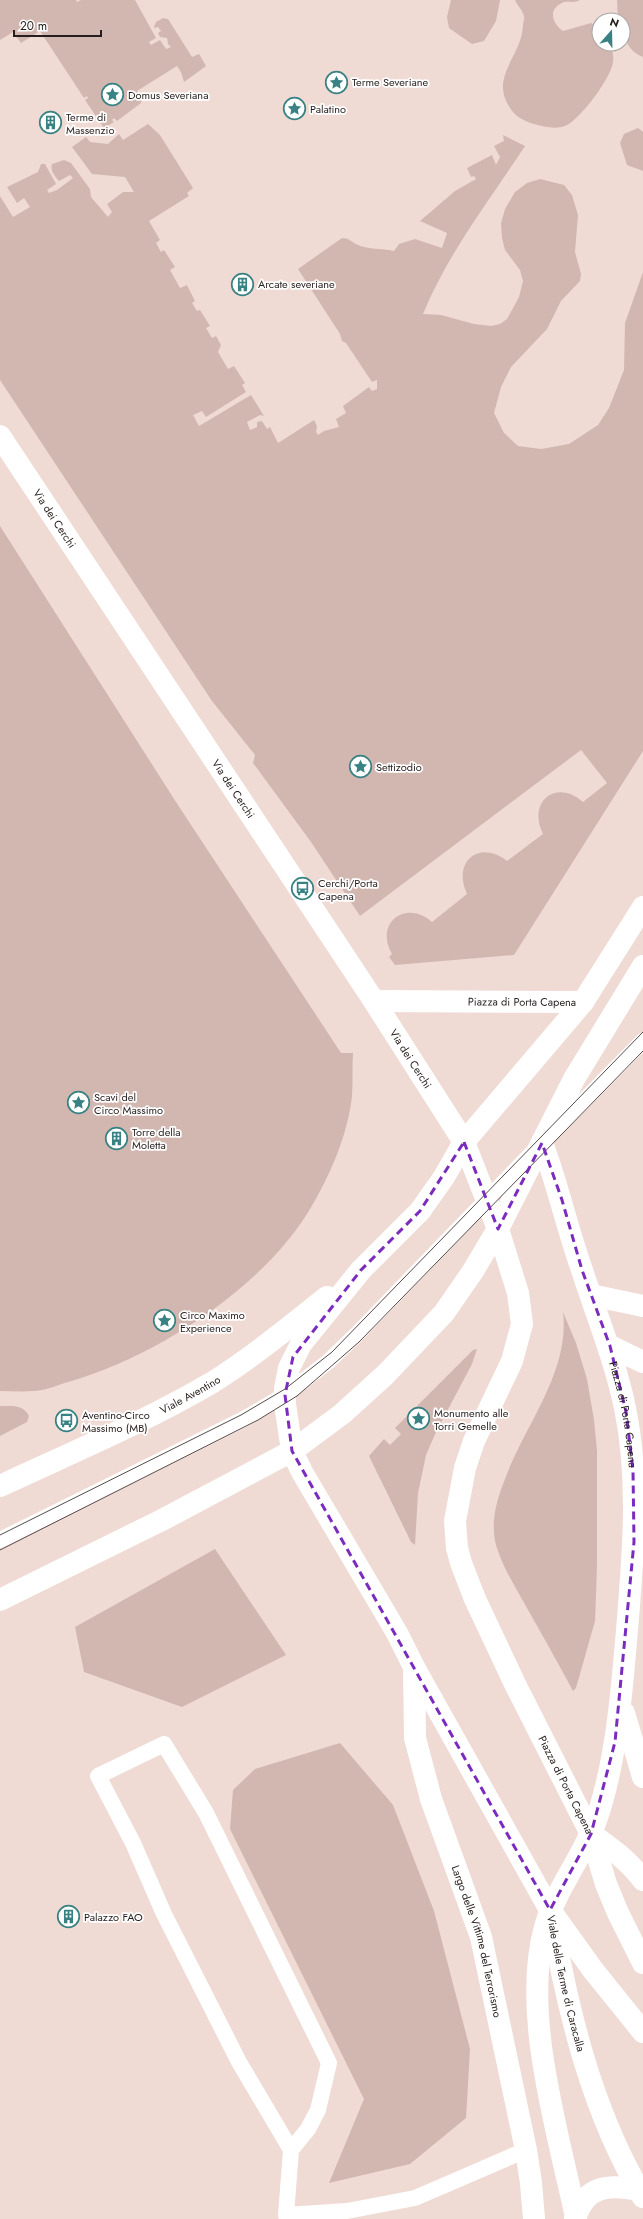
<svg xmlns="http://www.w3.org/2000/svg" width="643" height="2219" font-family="Jost,sans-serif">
<rect width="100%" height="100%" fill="#f0dad4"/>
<!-- green -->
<g fill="#d2b7b1">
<path d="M 0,0 L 76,0 L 77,2 L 81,0 L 135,0 L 156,38 L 149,42 L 151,45 L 160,40 L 166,49 L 171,47 L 168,44 L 167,38 L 160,37 L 158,33 L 161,31 L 158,27 L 154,28 L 154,27 L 156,22 L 163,18 L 168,19 L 192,57 L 199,54 L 206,66 L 184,82 L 181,72 L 177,66 L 137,91 L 142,97 L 141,103 L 117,121 L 114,118 L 112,120 L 114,122 L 104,128 L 85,100 L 88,98 L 87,96 L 84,98 L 40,31 L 21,43 L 13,32 L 0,40 Z"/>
<path d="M 451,0 L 500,0 L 496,21 L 484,41 L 472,44 L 449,28 L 447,17 Z"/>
<path d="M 515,0 L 580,0 C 574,4 567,0 562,3 C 547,10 553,24 563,31 L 591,23 L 599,27 L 599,44 L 610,44 C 612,49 614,56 613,62 C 611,78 582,117 567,125 C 558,130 544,127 534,124 C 527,122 518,118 513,112 C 486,78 522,58 523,25 C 523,22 525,18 524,16 C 523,11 517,5 515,0 Z"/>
<path d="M 617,0 L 643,0 L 643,57 C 627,51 623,36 623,20 L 618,20 Z"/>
<path d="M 148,124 L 160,135 L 193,188 L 187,193 L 189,196 L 149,221 L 160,240 L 156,243 L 161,252 L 164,250 L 175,267 L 170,270 L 180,288 L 187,285 L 195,301 L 192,303 L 197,311 L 200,310 L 210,326 L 206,328 L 212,338 L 216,336 L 221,345 L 218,352 L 228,369 L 234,366 L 245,383 L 242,385 L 246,392 L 206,417 L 202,411 L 193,415 L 199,426 L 251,395 L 264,416 L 260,415 L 247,422 L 250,430 L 257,427 L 257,422 L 262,421 L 267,429 L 270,427 L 278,443 L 314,420 L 317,426 L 316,432 L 318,435 L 324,431 L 339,427 L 336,419 L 346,413 L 343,406 L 369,387 L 372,391 L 377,389 L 377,380 L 372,382 L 346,343 L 342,341 L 340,334 L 298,269 L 342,238 C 349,238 350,241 356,244 C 368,250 381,248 394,251 L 399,244 L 415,239 L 442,248 L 447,233 L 420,221 L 455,191 L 476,179 L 474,176 L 471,177 L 467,168 L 492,155 L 496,165 L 500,157 L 494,146 L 504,141 L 503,135 L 525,146 C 489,201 448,253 423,314 L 441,315 L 474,324 L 491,326 L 500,324 L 507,319 L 519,297 L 523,281 L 520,270 L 505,250 L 502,238 L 501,223 L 505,209 L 515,192 L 527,183 L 540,179 L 564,185 L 572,195 L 578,215 L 575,252 L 581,274 L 580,281 L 561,301 L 547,329 L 511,367 L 501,387 L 494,413 L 504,433 L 518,446 L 541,449 L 569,444 L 598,425 L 609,408 L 624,370 L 625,323 L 643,272 L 643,751 L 514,955 L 395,965 L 389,957 L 392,954 C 374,923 406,899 432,922 L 467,894 C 452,862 479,839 507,861 L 543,834 C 527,802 556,778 583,802 L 607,783 L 581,750 L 360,916 L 311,842 L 253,763 L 255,755 L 212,701 L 0,380 L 0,196 L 13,217 L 30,207 L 24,198 L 17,203 L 7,187 L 38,172 L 41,164 L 45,164 L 56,184 L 47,190 L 49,193 L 57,190 L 73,178 L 70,175 L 59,181 C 55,176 50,171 52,164 L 64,160 L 71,163 L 90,189 L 91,197 L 108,217 L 112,212 L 107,204 L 123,192 L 134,192 L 125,177 L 92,174 L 72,147 L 86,137 L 90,142 L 108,144 L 119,134 L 123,140 Z"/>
<path d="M 638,128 L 643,132 L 643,171 L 627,165 L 620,143 L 624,134 Z"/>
<path d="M 0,526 L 176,802 L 341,1053 L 353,1053 C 352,1067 353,1082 352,1096 C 348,1134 330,1176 310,1209 C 263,1288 156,1357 68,1382 C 57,1385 45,1391 33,1391 C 22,1392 11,1391 0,1391 Z"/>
<path d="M 563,1312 L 576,1343 L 587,1379 L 594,1420 L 597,1451 L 597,1566 L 595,1621 L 576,1688 L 573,1691 C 557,1661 540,1631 523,1601 C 513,1583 500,1562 495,1541 C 491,1519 497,1499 505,1479 C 525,1424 570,1372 563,1312 Z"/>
<path d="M 477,1349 L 472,1364 L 436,1432 L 426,1455 L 418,1493 L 415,1545 L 411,1542 L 369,1456 L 384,1439 L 390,1445 L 401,1434 L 395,1428 L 473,1350 Z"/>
<path d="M 0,1406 C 12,1406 23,1404 29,1416 L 27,1422 L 0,1436 Z"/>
<path d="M 215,1549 L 286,1655 L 182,1707 L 84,1672 L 75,1627 Z"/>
<path d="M 340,1743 L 393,1805 L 434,1911 L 470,2049 L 466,2118 L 410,2164 L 329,2183 L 364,2099 L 230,1829 L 233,1790 L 255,1769 Z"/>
</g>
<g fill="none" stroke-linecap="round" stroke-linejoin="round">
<!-- service -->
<g stroke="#fff" stroke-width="16">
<path d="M 551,1134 L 643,1041"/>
<path d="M 0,1540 L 244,1419 L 285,1395 L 329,1361 L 358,1333 L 532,1153"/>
<path d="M 291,2150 L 239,2062 L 164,1914 L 133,1843 L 98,1776 L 164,1744 L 206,1813 L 329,2063 L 318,2110 L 308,2129 L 291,2150 L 286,2215 L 347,2211 L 415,2198 L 526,2150"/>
</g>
<!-- minor -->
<g stroke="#fff" stroke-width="22">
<path d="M 591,1295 L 643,1306"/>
<path d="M 610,1346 L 643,1362"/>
</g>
<!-- tertiary -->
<g stroke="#fff" stroke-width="22">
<path id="s1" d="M 374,1001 L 583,1002"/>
<path id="s2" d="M 542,1143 C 558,1185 567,1228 582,1270 C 597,1317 615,1360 625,1408 C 640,1481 633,1556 627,1630 C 624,1667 621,1704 615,1741 C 610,1772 603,1808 589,1837 C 575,1867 554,1895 545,1927 C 521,2012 558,2132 576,2217"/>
<path id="s3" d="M 414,1667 L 415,1738 L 431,1799 L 481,1937 L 526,2150 L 531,2183 L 534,2219"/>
<path d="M 624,1713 L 643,1777"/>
<path d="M 575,2219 C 585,2185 609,2184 639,2190"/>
</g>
<!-- secondary -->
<g stroke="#fff" stroke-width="22">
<path id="s4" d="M 0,436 L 374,1001 L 464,1142 L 498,1229 L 518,1293 L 522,1324 L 512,1361 L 474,1441 L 465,1468 L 455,1521 L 457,1548 L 461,1563 L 475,1599 L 515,1684 L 591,1834 L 606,1884 L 618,1913 L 643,1963"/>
<path d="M 643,907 L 583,1002 L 464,1142 L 444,1177 L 420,1211 L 361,1270 L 301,1344 L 289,1368 L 285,1389 L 285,1404 L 292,1451 L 302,1472 L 397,1633 L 414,1667 L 550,1910 L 593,1970 L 643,2032"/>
<path id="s5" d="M 0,1486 C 71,1453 145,1422 213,1382 C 253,1357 290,1326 327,1297"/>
<path d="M 0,1600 L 162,1520 L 292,1451 L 342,1414 L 385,1375 L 444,1313 L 473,1271 L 498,1229 L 574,1079 L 643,966"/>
<path d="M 591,1834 C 610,1847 629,1861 643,1880"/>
<path id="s6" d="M 551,1915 C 568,2012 592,2112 643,2197"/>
</g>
<!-- tram -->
<g stroke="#564b48" stroke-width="1">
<path d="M 0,1535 L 241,1415 L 285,1389 L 332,1352 L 643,1032"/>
<path d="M 0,1550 L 258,1420 L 297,1396 L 359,1342 L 643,1051"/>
</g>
</g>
<!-- marked area -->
<path fill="none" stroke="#7b2cbf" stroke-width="3" stroke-dasharray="8 5" stroke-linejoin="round" d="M 464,1142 L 498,1229 L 542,1143 L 562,1200 L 582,1270 L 610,1346 L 626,1412 L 633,1470 L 634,1542 L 615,1742 L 591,1834 L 550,1910 L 292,1451 L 285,1395 L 293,1357 L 361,1270 L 420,1211 Z"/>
<!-- icons -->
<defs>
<symbol id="sight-ring" viewBox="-11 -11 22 22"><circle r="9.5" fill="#fff" stroke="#398283" stroke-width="1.5"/><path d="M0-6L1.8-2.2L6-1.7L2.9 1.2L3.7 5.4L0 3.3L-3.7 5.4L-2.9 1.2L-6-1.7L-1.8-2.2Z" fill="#398283"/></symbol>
<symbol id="building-ring" viewBox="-11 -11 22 22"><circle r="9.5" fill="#fff" stroke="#398283" stroke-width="1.5"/><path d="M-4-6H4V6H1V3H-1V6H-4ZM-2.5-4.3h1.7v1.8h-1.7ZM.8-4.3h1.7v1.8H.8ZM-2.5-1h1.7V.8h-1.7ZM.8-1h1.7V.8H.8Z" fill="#398283"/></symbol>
<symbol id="bus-ring" viewBox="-11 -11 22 22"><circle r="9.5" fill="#fff" stroke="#398283" stroke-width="1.5"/><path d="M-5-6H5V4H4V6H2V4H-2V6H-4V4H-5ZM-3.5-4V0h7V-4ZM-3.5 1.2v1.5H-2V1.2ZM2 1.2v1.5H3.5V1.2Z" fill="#398283"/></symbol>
</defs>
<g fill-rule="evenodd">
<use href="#sight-ring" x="324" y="70" width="25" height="25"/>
<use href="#sight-ring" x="100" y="82" width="25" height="25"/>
<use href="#sight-ring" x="282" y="96" width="25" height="25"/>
<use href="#building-ring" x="38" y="110" width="25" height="25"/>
<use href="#building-ring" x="230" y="272" width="25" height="25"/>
<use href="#sight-ring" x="348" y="754" width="25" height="25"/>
<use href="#bus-ring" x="290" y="876" width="25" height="25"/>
<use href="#sight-ring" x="66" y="1090" width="25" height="25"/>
<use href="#building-ring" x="104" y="1126" width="25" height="25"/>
<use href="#sight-ring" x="152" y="1308" width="25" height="25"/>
<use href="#sight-ring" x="406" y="1406" width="25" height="25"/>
<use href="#bus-ring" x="54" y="1408" width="25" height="25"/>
<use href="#building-ring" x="56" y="1904" width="25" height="25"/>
</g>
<g text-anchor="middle" stroke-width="3.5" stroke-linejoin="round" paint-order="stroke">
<!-- poi labels -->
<g font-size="11" fill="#261e1c" stroke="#fff" text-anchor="start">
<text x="352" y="86">Terme Severiane</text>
<text x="128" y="99">Domus Severiana</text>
<text x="310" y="113">Palatino</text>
<text x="66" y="121">Terme di<tspan x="66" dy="13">Massenzio</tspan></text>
<text x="258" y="288">Arcate severiane</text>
<text x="376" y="771">Settizodio</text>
<text x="318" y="887">Cerchi/Porta<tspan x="318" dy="13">Capena</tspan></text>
<text x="94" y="1101">Scavi del<tspan x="94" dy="13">Circo Massimo</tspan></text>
<text x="132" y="1136">Torre della<tspan x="132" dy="13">Moletta</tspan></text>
<text x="180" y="1319">Circo Maximo<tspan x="180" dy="13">Experience</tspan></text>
<text x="434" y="1417">Monumento alle<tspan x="434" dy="13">Torri Gemelle</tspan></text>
<text x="82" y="1419">Aventino-Circo<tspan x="82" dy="13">Massimo (MB)</tspan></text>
<text x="84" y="1921">Palazzo FAO</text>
</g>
<!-- street labels -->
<g font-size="11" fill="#261e1c" stroke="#fff">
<text dy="4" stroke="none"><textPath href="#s4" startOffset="99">Via dei Cerchi</textPath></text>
<text dy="4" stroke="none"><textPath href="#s4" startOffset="423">Via dei Cerchi</textPath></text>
<text dy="4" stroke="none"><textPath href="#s1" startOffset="148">Piazza di Porta Capena</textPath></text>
<text dy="4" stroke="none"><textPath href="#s4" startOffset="746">Via dei Cerchi</textPath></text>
<text dy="4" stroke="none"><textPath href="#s5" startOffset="211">Viale Aventino</textPath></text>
<text dy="4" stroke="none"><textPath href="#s2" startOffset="284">Piazza di Porta Capena</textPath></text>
<text dy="4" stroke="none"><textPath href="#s4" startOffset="1534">Piazza di Porta Capena</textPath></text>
<text dy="4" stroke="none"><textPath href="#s3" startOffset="284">Largo delle Vittime del Terrorismo</textPath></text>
<text dy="4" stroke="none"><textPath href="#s6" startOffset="70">Viale delle Terme di Caracalla</textPath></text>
</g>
</g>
<!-- north arrow -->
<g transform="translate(611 32) rotate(20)"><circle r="19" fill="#ffffff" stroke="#a8a5a4"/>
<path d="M0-3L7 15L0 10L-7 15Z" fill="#398283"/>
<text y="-6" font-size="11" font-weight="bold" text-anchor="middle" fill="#261e1c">N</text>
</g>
<!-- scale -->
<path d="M14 30v6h87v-6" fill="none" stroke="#261e1c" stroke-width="2"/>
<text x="20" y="30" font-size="12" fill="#261e1c" stroke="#ffffff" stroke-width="3" paint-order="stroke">20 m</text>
</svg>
